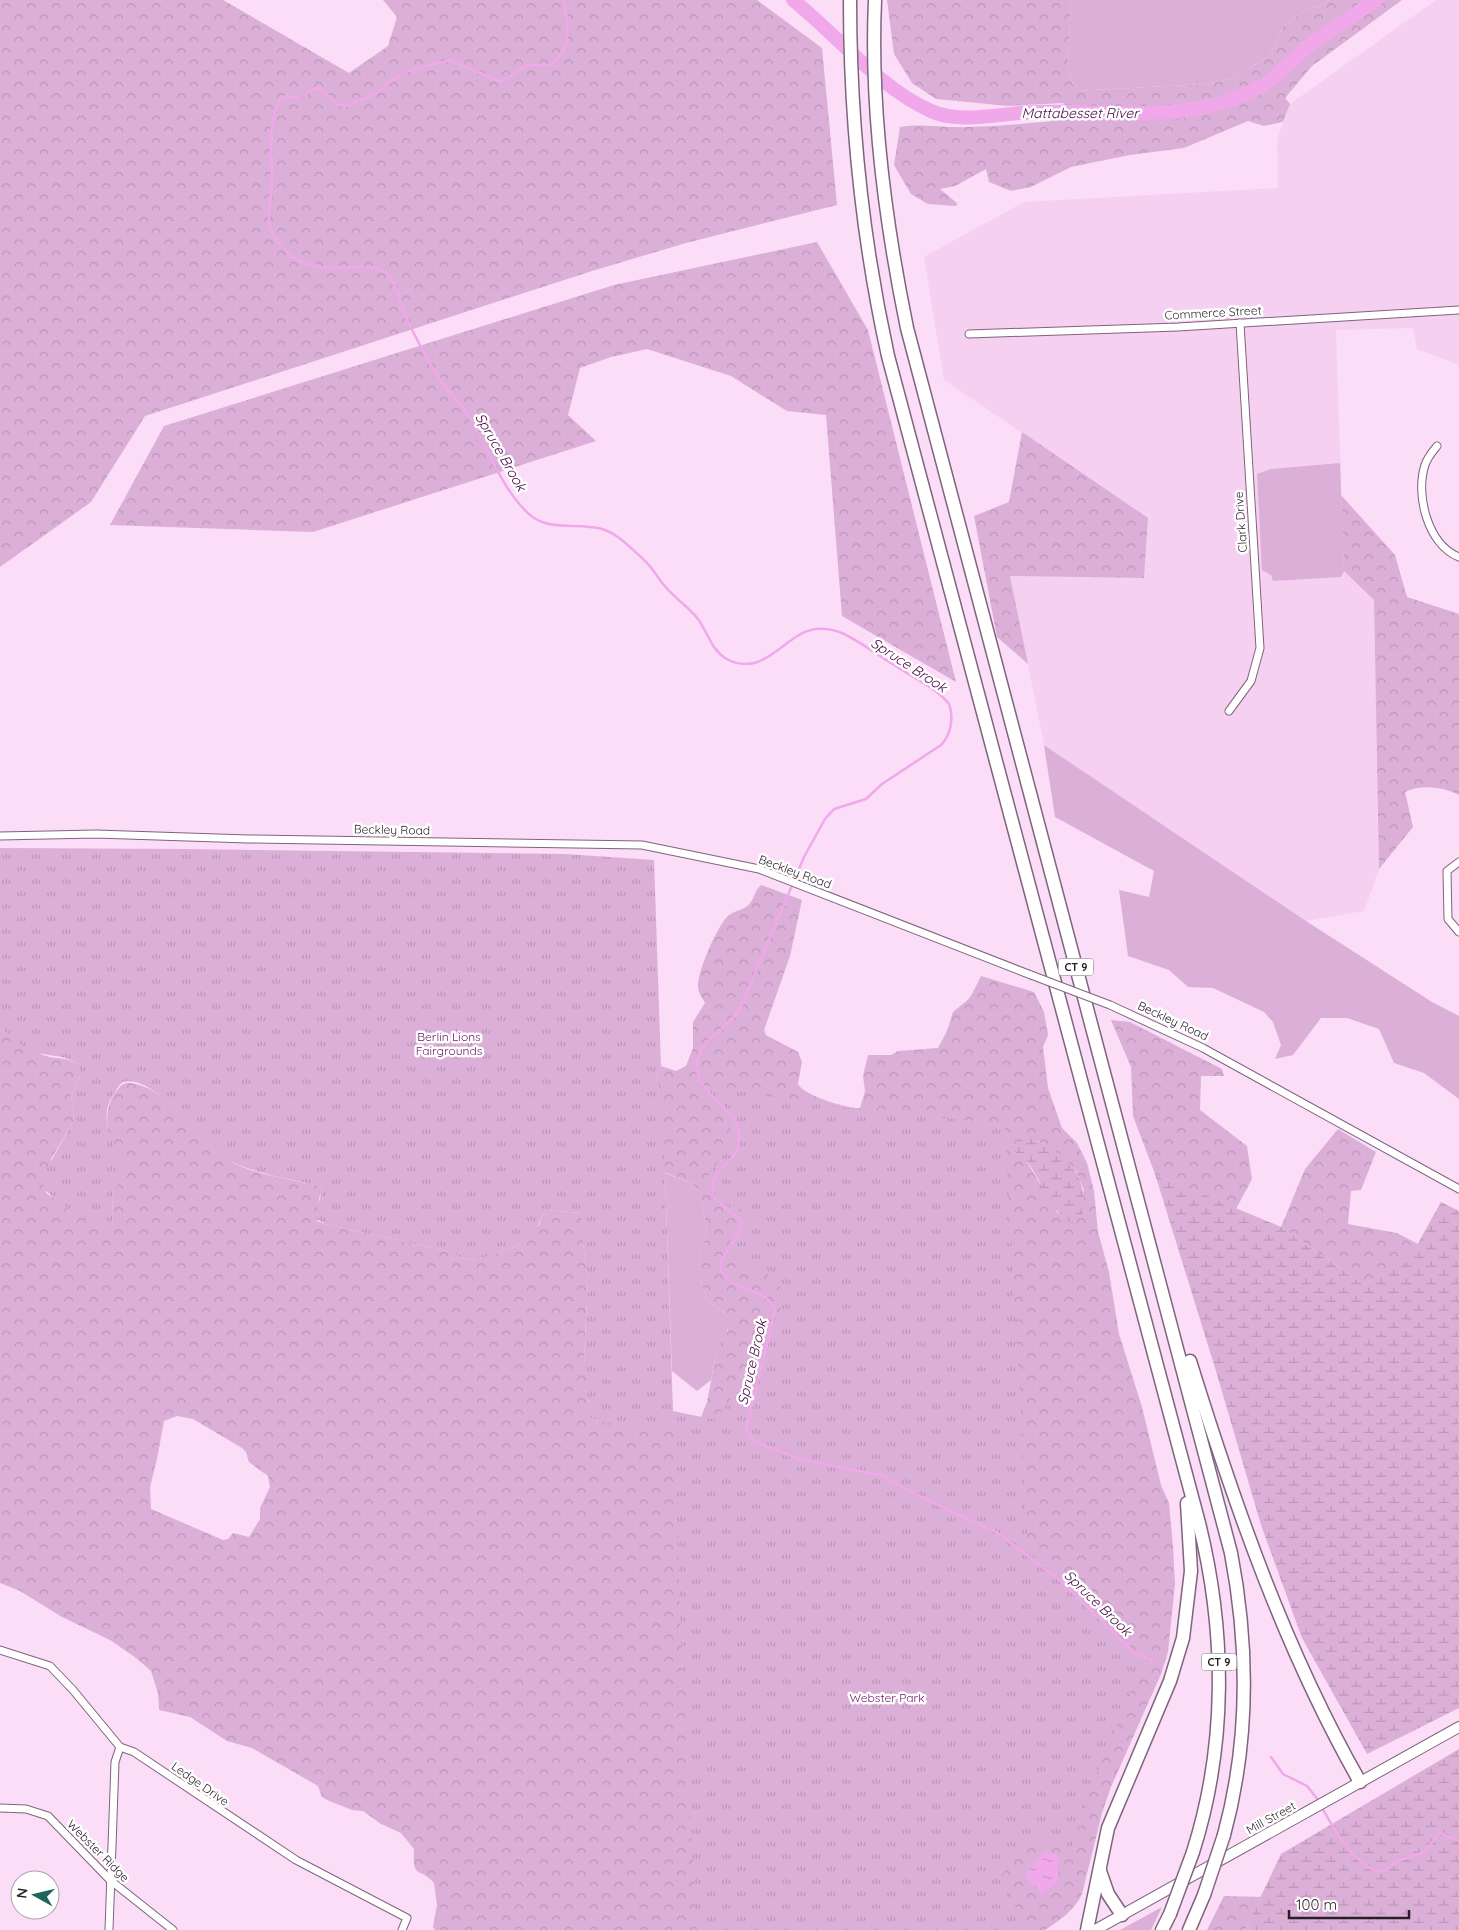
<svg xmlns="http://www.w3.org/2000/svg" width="1459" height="1930" font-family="Quicksand,sans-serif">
<defs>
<pattern id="forest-crowns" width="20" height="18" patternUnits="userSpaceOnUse" patternTransform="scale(1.25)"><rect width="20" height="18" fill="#dbafd7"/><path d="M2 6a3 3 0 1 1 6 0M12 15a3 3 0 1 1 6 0" fill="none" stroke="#bc96b9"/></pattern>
<pattern id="wetland-marsh" width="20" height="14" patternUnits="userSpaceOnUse" patternTransform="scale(1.25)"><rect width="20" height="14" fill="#dbafd7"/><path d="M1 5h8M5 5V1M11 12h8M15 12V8" fill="none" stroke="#bc96b9"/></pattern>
<pattern id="park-tufts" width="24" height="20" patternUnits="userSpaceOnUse" patternTransform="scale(1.25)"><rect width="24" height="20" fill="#dbafd7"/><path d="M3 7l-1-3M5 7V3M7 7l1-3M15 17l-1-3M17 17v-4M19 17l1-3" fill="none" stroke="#bc96b9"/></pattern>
<pattern id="water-ripples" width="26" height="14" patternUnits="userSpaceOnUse" patternTransform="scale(1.25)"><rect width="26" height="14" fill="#f1a8eb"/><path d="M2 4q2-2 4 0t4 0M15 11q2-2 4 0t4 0" fill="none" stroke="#cf90ca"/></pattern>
</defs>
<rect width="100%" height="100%" fill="#fbddf8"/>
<!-- built -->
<path fill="#f5d0f1" d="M 1436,0 L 1459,0 L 1459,365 L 1417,349 L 1413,328 L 1336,330 L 1344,570 L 1374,600 L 1379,869 L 1364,911 L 1306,921 L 1044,745 L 1010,575 L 1144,578 L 1148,518 L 944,380 L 924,257 L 1024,202 L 1278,188 L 1277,140 L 1290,104 Z"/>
<!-- grass -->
<g fill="#dbafd7">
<path d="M 1071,0 L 1329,0 L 1321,6 L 1307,9 L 1283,26 L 1270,55 L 1232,79 L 1205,84 L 1075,91 L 1068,68 Z"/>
<path d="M 1340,463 L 1344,571 L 1341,577 L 1273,581 L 1271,575 L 1262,570 L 1257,474 L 1271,469 Z"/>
<path d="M 1044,745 L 1306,921 L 1432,1002 L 1459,1016 L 1459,1099 L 1424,1073 L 1394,1063 L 1379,1029 L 1347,1018 L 1321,1018 L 1293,1055 L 1275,1059 L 1281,1045 L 1273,1022 L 1264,1012 L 1213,988 L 1188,987 L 1169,970 L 1128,956 L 1119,890 L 1149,897 L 1154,871 L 1055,817 Z"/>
<path d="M 665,1173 L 693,1184 L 700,1193 L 707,1231 L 698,1264 L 698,1275 L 708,1301 L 726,1314 L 729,1325 L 726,1335 L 717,1349 L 711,1380 L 697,1391 L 672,1371 Z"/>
<path d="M 1162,1907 L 1151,1930 L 1120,1930 Z"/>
</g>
<!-- forest -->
<g fill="url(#forest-crowns)" fill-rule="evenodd">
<path d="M 0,0 L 223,0 L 349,73 L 388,46 L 397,17 L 383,0 L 757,0 L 822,48 L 837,205 L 686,243 L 592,271 L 145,416 L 91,502 L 0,567 Z"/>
<path d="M 887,0 L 1071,0 L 1068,68 L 1075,91 L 1205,84 L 1232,79 L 1270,55 L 1283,26 L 1307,9 L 1321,6 L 1329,0 L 1402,0 L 1312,66 L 1285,98 L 1290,104 L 1283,122 L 1264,126 L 1248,121 L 1184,148 L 1130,155 L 1071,167 L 1031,187 L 1011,191 L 989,182 L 986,169 L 955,186 L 940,189 L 958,204 L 955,206 L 928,204 L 911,194 L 894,165 L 900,127 C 918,124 932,126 950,127 C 984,128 1018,124 1052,121 L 1064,103 L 1008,106 L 936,99 L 912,83 L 894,54 Z"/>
<path d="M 817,242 L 868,330 L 956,682 L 842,616 L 826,415 L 787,411 L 731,376 L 647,349 L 611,357 L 580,368 L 568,415 L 596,441 L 313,532 L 110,525 L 164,426 L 614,285 Z"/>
<path d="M 1022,432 L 1148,518 L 1144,578 L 1010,576 L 1028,664 L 997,637 L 974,516 L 1009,502 Z"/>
<path d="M 1341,495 L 1395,555 L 1407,597 L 1459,614 L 1459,795 C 1443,787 1422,784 1405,792 L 1413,827 L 1379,869 L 1374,600 L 1344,571 Z"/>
<path d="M 761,885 L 802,900 L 790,956 L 764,1030 L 766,1035 L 798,1052 L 802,1062 L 798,1084 C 803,1095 847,1109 860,1108 L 865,1091 L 863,1076 L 868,1055 L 891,1055 L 898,1051 L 938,1048 L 947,1031 L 953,1012 C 973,996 969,1000 981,976 L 1034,992 L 1044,1012 L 1048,1035 L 1043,1047 L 1048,1088 L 1062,1128 L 1077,1143 L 1087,1163 L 1094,1191 L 1098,1232 L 1109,1272 L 1119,1334 L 1142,1407 L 1161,1485 L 1169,1503 L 1173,1547 L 1175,1584 L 1168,1652 L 1161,1674 L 1111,1787 L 1102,1813 L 1082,1894 C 1075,1910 1059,1921 1045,1930 L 435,1930 L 433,1927 L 437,1905 L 434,1883 C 420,1866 412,1881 414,1849 L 401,1833 L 381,1824 L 363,1811 L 352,1810 L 327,1800 L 322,1797 L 318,1786 L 252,1748 L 227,1741 L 190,1717 L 159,1710 L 158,1693 L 151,1671 L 136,1658 L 110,1640 L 62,1617 L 20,1591 L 0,1583 L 0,1028 C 13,1038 27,1049 43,1055 C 56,1060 69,1056 80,1066 L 80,1076 L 71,1096 L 74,1112 L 73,1122 L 51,1159 L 46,1193 L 106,1232 L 112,1229 L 113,1192 L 123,1167 C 109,1148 100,1114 115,1093 C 122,1084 123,1081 136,1084 C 171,1092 193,1135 222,1156 C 246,1174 290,1179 319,1186 L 322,1190 L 319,1198 L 317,1221 L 325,1224 L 446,1251 L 468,1260 L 480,1259 L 519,1245 L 539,1225 L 543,1214 L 547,1210 L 580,1213 L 583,1223 L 583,1244 L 588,1281 L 584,1359 L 589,1386 L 588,1401 L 594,1420 L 676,1429 L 701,1417 L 707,1402 L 717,1349 L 728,1330 L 726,1314 L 708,1301 L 698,1275 L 698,1264 L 707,1231 L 700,1193 L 693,1184 L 664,1172 L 657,1069 L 661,1066 L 676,1071 L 686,1066 L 693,1048 L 693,1022 L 705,1003 C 702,997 698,993 698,986 C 698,970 716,930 726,918 C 732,910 745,911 751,902 C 755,896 755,890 761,885 ZM 1038,1141 L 1076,1170 L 1084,1190 L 1072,1223 L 1057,1212 L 1047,1190 L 1039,1182 L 1024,1157 L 1014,1152 L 1012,1145 ZM 177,1416 L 193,1419 L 242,1448 L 246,1452 L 249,1462 L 268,1476 L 270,1487 L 260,1508 L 260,1519 L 249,1537 L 233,1533 L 228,1539 L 223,1540 L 151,1509 L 150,1487 L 157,1459 L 164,1421 ZM 1058,1858 L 1058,1882 L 1027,1873 L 1035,1864 Z"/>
<path d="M 1111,1020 L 1130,1022 L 1222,1069 L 1224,1076 L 1201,1076 L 1200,1110 L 1247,1146 L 1252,1179 L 1236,1209 L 1155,1174 L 1133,1116 L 1131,1067 Z"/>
<path d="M 1338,1129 L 1376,1152 L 1361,1190 L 1351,1191 L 1348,1224 L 1397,1233 L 1418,1244 L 1407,1264 L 1363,1284 L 1281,1227 L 1305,1169 Z"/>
<path d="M 1224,1896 L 1261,1897 L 1245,1930 L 1207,1930 Z"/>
</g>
<!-- wetland -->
<g fill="url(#wetland-marsh)">
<path d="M 1030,1138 C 1069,1156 1083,1167 1085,1211 L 1072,1223 C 1051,1214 1040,1176 1025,1159 C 1022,1155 1016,1154 1012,1150 L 1012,1145 Z"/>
<path d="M 1155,1174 L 1281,1227 L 1363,1284 L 1407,1263 L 1441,1202 L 1459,1211 L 1459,1708 L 1367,1754 L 1302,1638 L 1261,1525 L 1216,1371 Z"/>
<path d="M 1459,1749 L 1459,1930 L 1245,1930 L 1281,1854 Z"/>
</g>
<!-- park -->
<path fill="url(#park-tufts)" d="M 0,848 L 187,849 L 565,854 L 654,860 L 661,1066 L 657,1070 L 665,1173 L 673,1411 L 716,1420 L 752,1368 L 763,1340 L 788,1295 L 763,1270 L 752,1272 L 724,1250 L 745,1223 L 747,1210 L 730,1208 L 706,1188 L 706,1179 L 735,1137 L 707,1086 L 837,1107 L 1005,1124 L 1028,1552 L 1145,1661 L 1090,1789 L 1072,1848 L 1032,1839 L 999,1878 L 1027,1928 L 1023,1930 L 696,1930 L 680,1612 L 674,1429 L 599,1422 L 590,1417 L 584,1359 L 588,1281 L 583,1244 L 583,1223 L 580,1213 L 547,1210 L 543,1214 L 536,1230 L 519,1245 L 480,1259 L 468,1260 L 446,1251 L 325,1224 L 315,1218 L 322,1190 L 319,1186 C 288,1178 253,1174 224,1158 C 198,1142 156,1073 123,1082 C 119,1084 115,1093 112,1097 C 97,1120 117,1151 126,1172 L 113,1192 L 112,1230 L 106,1232 L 101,1230 L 55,1199 L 43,1188 L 47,1168 L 73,1122 L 74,1112 L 71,1096 L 80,1076 L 80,1066 C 67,1053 45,1058 28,1049 C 18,1044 10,1035 0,1028 Z"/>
<!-- water -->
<path fill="url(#water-ripples)" d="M 1045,1851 L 1055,1854 L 1058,1858 L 1058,1882 L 1041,1894 L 1026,1878 L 1027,1873 Z"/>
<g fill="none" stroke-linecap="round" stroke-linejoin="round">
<!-- stream -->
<g stroke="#f1a8eb" stroke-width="2.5">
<path d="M 564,0 C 568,24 573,49 550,65 L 527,65 L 501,82 L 450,60 L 404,72 L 371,96 L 345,106 L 338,104 L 318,88 C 310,88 306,96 298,97 C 292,98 288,94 281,98 C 267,122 272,154 272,181 C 272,198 264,218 273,234 C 308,295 370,249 390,277 C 400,291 402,311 410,326 C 420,345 429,364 442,382 C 450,393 461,403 468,415 C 489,448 500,488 530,515 C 550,532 578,522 602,529 C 617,533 632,549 644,560 C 653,568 657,577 664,585 C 674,598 688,606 698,619 C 707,631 711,649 725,658 C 764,681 785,632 816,629 C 825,628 834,630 842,633 C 861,642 879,656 897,667 C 914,678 936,688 949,704 C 954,717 951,735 941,745 L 882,784 L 866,799 L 834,809 L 825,819 L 804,857 L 740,1009 C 727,1031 696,1039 697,1068 C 698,1096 737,1108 739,1134 C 741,1161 721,1162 714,1179 C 704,1204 737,1210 742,1224 C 739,1241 719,1253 721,1270 C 732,1292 768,1287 775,1311 L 746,1430 L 756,1442 L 802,1460 L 881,1475 L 921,1497 L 996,1532 L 1060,1580 L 1136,1654 L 1154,1662"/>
<path d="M 1271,1757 L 1283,1774 L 1307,1786 L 1319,1801"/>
<path d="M 1321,1806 C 1334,1829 1351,1862 1378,1872 L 1386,1870 L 1398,1861 L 1424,1852 L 1440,1833 L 1459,1841"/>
</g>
<!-- river -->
<path stroke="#f1a8eb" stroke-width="14" d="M 793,0 C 837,35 879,88 931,111 C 961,125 1006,112 1039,112 C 1114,110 1193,125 1261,86 C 1280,75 1293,58 1310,45 C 1331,29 1354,16 1376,0"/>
<defs>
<g id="minor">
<path d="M 969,334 L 1178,327 L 1459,310"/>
<path d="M 1437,446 C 1433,451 1427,458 1425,465 C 1415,495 1428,545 1459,557"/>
<path d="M 1229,711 L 1251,681 L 1260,648 L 1240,323"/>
<path d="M 0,836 L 96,834 L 248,839 L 642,845 L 759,869 L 1031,975"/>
<path d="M 1459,862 L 1447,871 L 1448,919 L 1459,932"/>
<path d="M 1110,1005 L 1203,1048 L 1459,1189"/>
<path d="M 0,1650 L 50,1666 L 73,1690 L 120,1747 L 134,1752 L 296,1860 L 407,1918 L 402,1930"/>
<path d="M 0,1808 L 26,1809 L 48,1816 L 110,1880 L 173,1930"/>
<path d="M 109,1930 L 115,1762 L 120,1747"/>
</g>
<path id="secondary" d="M 1095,1930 L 1459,1727"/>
<g id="motorway">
<path d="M 850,0 C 850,120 862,238 888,356 L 1199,1523 C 1226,1632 1227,1745 1193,1852"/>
<path d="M 875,0 C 870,110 885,221 907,328 L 1231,1553 C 1249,1647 1249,1743 1224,1835"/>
<path d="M 1190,1361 C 1235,1506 1285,1650 1360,1782"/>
<path d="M 1100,1871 L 1108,1894 L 1122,1915"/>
<path d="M 1087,1930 L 1108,1828 L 1170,1681 L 1183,1638 L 1191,1571 L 1187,1503"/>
<path d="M 1162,1930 L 1170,1914"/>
<path d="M 1189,1930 L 1204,1895"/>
</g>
</defs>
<!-- minor casing -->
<use href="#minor" stroke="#7e647c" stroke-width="9"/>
<!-- secondary casing -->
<use href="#secondary" stroke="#7e647c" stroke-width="12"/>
<!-- motorway casing -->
<use href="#motorway" stroke="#7e647c" stroke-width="15"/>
<!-- minor -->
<use href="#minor" stroke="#fff" stroke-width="7"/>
<!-- secondary -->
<use href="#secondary" stroke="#fff" stroke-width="10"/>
<!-- motorway -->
<use href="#motorway" stroke="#fff" stroke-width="12"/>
<defs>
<path id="minor-bridge" d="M 1031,975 L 1110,1005"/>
<g id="motorway-bridge">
<path d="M 1204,1895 L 1224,1835"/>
<path d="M 1170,1914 L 1193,1852"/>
</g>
</defs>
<!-- minor-bridge casing -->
<use href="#minor-bridge" stroke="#7e647c" stroke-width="9" stroke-linecap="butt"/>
<!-- motorway-bridge casing -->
<use href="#motorway-bridge" stroke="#7e647c" stroke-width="15" stroke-linecap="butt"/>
<!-- minor-bridge -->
<use href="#minor-bridge" stroke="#fff" stroke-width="7"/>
<!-- motorway-bridge -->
<use href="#motorway-bridge" stroke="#fff" stroke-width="12"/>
</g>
<g text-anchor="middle" stroke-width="5" stroke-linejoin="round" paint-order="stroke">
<!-- shield labels -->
<g fill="#fff" stroke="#696268" stroke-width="1">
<rect x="1058.5" y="958.5" width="35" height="17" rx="4"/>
<rect x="1201.5" y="1653.5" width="35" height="17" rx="4"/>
</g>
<g font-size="11" font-weight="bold" fill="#291e28">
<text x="1076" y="971">CT 9</text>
<text x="1219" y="1666">CT 9</text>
</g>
<!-- street labels -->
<g font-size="12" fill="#291e28" stroke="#fff">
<text transform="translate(1213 313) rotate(-3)" y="4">Commerce Street</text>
<text transform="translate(1241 522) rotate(-94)" y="4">Clark Drive</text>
<text transform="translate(392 830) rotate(1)" y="4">Beckley Road</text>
<text transform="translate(795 872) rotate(20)" y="4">Beckley Road</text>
<text transform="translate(1173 1021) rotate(25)" y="4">Beckley Road</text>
<text transform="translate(200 1784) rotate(35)" y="4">Ledge Drive</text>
<text transform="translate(1271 1818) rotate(-29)" y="4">Mill Street</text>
<text transform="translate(98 1851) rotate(45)" y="4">Webster Ridge</text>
</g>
<!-- park labels -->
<g font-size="12" fill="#6b1669" stroke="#fff">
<text x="449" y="1041">Berlin Lions<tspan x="449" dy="14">Fairgrounds</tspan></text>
<text x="887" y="1702">Webster Park</text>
</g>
<!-- water labels -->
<g font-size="14" font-style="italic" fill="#480646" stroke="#fff">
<text x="1080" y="118">Mattabesset River</text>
<text transform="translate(501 452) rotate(60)" y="5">Spruce Brook</text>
<text transform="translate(909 665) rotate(33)" y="5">Spruce Brook</text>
<text transform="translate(752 1362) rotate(-77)" y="5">Spruce Brook</text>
<text transform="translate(1098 1603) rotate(44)" y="5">Spruce Brook</text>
</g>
</g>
<!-- north arrow -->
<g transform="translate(35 1895) rotate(278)"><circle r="24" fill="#ffffff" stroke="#a9a5a9"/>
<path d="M0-4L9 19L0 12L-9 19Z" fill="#1f665a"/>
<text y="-8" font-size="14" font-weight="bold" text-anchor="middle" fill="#291e28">N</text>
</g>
<!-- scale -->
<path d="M1289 1910v8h120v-8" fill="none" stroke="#291e28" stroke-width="2.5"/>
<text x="1296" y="1910" font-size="15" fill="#291e28" stroke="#ffffff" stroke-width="4" paint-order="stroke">100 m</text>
</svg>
